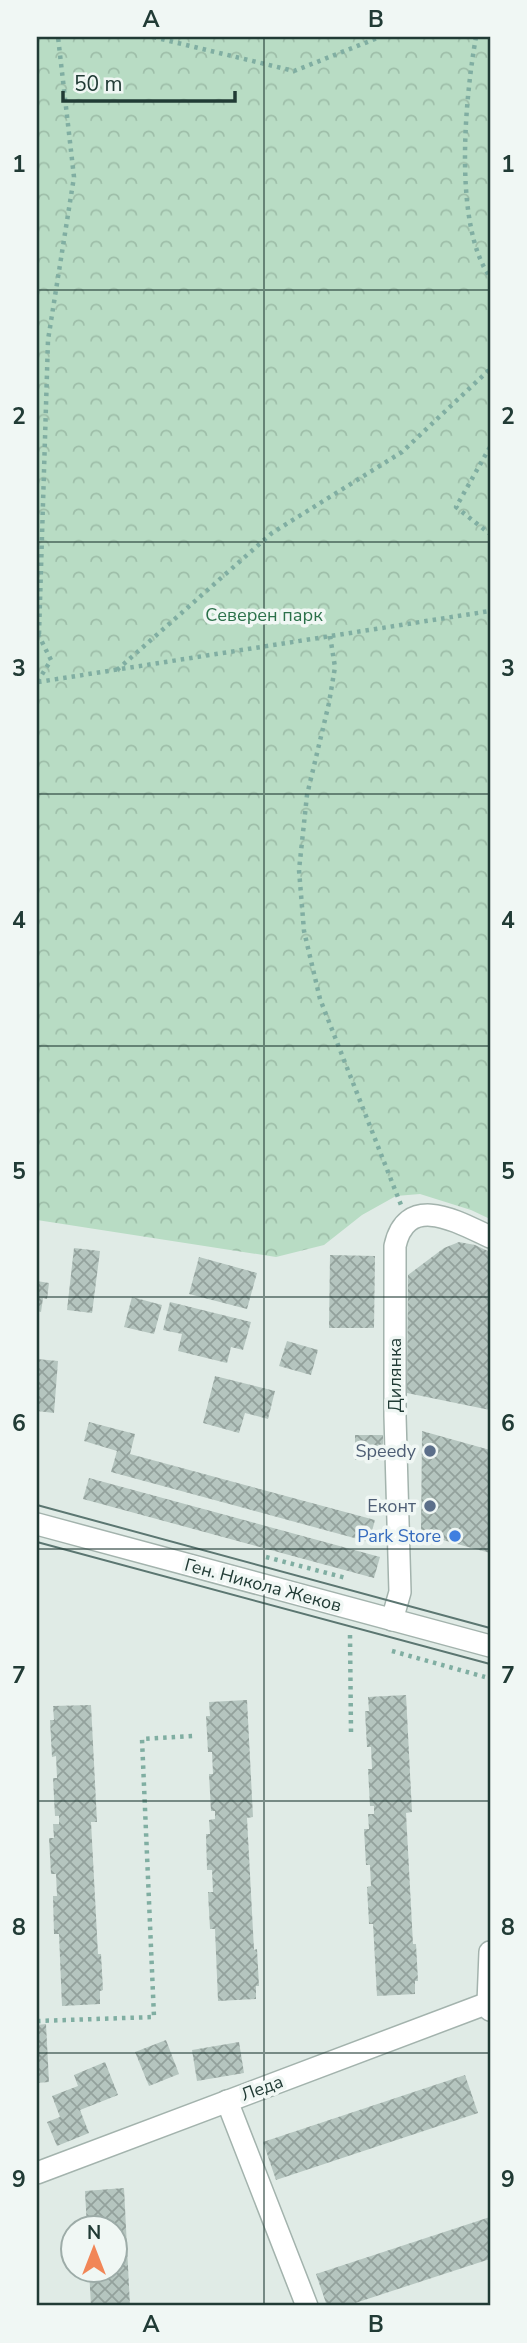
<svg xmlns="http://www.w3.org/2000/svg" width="527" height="2343" font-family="'Nunito Sans',sans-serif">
<defs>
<pattern id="park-crowns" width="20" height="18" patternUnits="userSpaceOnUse" patternTransform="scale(1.75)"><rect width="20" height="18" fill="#b8dcc4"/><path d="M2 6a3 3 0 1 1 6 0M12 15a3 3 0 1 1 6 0" fill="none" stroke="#9ebea9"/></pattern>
<pattern id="building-cross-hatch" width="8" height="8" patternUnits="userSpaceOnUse" patternTransform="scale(1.75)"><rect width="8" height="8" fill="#b5c5bf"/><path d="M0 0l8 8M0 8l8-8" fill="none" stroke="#93a19c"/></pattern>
</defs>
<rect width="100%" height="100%" fill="#e0ebe6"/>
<!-- park -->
<path fill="url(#park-crowns)" d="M 37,37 L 490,37 L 490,1219 L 471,1210 L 420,1194 L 396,1196 L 362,1215 L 324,1245 L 276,1257 L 37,1220 Z"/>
<!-- building -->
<g fill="url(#building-cross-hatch)">
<path d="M 459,1242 L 475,1245 L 490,1252 L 490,1410 L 407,1393 L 408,1275 L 444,1248 Z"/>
<path d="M 74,1248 L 100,1251 L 92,1313 L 67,1310 Z"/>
<path d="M 330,1255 L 375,1256 L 374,1328 L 329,1328 Z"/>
<path d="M 199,1257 L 257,1273 L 247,1309 L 189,1294 Z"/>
<path d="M 37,1281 L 49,1283 L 47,1299 L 43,1298 L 41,1312 L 37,1311 Z"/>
<path d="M 132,1297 L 162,1305 L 154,1334 L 124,1327 Z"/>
<path d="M 170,1302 L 251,1322 L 243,1350 L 231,1347 L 227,1363 L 178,1351 L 182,1334 L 163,1330 Z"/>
<path d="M 287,1341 L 318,1350 L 311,1375 L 279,1366 Z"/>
<path d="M 37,1359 L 58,1361 L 54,1413 L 37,1411 Z"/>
<path d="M 215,1376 L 275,1391 L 268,1419 L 245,1413 L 239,1433 L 203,1423 Z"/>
<path d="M 89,1422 L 135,1434 L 130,1454 L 375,1520 L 369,1542 L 111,1472 L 117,1451 L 84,1441 Z"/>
<path d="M 422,1431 L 490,1450 L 490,1553 L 421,1534 Z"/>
<rect x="355" y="1435" width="28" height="25"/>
<path d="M 89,1478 L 380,1557 L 374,1578 L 83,1499 Z"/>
<path d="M 406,1695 L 412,1812 L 406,1813 L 413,1944 L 416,1944 L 418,1981 L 415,1981 L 415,1994 L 377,1996 L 373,1924 L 369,1924 L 367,1887 L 371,1886 L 370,1865 L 366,1865 L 364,1829 L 369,1829 L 368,1814 L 374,1814 L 374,1806 L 370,1806 L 368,1769 L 372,1769 L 371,1747 L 367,1747 L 365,1711 L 369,1711 L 368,1697 Z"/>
<path d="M 247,1700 L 253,1817 L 247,1818 L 254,1950 L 257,1949 L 259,1986 L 256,1986 L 256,1999 L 218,2001 L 215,1929 L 210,1929 L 208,1892 L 213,1892 L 212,1870 L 207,1870 L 206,1834 L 210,1834 L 209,1820 L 215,1819 L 215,1811 L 211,1811 L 209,1774 L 213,1774 L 212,1752 L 208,1752 L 206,1716 L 210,1716 L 209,1702 Z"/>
<path d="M 91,1705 L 97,1822 L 91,1822 L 98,1954 L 101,1954 L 103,1990 L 100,1991 L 100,2004 L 62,2006 L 59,1934 L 54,1934 L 53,1896 L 57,1896 L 56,1874 L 51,1874 L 49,1838 L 54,1838 L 53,1824 L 59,1824 L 59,1816 L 55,1816 L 53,1778 L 57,1778 L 56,1756 L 52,1757 L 50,1720 L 54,1720 L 53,1706 Z"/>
<path d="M 46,2024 L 49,2082 L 37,2083 L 37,2025 Z"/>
<path d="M 166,2040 L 179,2074 L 149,2086 L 135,2052 Z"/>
<path d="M 239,2042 L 244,2073 L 197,2081 L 192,2050 Z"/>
<path d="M 105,2062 L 118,2095 L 80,2110 L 89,2133 L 57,2146 L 47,2122 L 60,2117 L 52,2096 L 78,2086 L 74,2075 Z"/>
<path d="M 465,2075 L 478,2113 L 276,2180 L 263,2142 Z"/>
<path d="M 124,2188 L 130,2306 L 91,2306 L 89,2270 L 116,2270 L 116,2228 L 87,2228 L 85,2191 Z"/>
<path d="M 490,2217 L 490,2259 L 346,2306 L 327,2306 L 316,2274 Z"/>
</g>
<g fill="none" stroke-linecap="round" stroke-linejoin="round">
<defs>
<g id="minor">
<path d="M 37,1524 L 490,1646"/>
<path d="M 392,1620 L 400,1592 L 395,1416 L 395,1246 C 407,1192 458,1222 490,1237"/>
<path d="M 490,1952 L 488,2003 L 490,2010"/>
<path d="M 227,2101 L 307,2306"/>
<path d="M 37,2173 L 488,2003"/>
</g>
</defs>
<!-- minor casing -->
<use href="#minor" stroke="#a3b3ad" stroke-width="24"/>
<!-- path -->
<g stroke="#80aea2" stroke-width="4.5" stroke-dasharray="3.5 5" stroke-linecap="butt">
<path d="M 153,37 L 294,71 L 380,37"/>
<path d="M 476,37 C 465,98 453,225 490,277"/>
<path d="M 490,447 L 456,507 L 490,534"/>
<path d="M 38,634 L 51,660 L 38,681"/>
<path d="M 39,634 L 48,340 L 74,177 L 58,37"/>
<path d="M 330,636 L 335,667 L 329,703 L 307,795 L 299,870 L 304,931 L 320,999 L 401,1205"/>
<path d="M 117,670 L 272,533 L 402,452 L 490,369"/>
<path d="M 38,682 L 490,611"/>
<path d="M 266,1557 L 346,1578"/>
<path d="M 350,1635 L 351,1732"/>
<path d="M 392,1651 L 485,1677"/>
<path d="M 37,2021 L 154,2017 L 142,1739 L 193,1736"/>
</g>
<!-- minor -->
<use href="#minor" stroke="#fff" stroke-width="21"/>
<!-- tram -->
<g stroke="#5b7671" stroke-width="2">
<path d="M 37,1505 L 490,1628"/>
<path d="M 37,1542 L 490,1664"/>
</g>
</g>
<!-- grid -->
<path fill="none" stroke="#213b35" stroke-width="2" stroke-opacity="0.55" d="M 264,37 L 264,2306M 37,290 L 490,290M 37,542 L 490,542M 37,794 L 490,794M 37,1046 L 490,1046M 37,1297 L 490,1297M 37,1549 L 490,1549M 37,1801 L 490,1801M 37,2053 L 490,2053"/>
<!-- markers -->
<g fill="#5c6f8a" stroke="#f0f7f4" stroke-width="2.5">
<circle cx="430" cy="1451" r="7"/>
<circle cx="430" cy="1506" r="7"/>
</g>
<circle fill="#3f7fe0" stroke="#f0f7f4" stroke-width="2.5" cx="455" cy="1536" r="7"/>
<g text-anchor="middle" stroke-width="7" stroke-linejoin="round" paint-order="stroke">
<!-- park labels -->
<g font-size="18" fill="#2b714a" stroke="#f0f7f4">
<text x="264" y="621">Северен парк</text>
</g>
<!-- street labels -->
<g font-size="18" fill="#213b35" stroke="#f0f7f4">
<text transform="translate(395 1375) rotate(-90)" y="6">Дилянка</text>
<text transform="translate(263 1585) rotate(15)" y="6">Ген. Никола Жеков</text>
<text transform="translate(262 2088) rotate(-20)" y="6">Леда</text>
</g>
<!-- service labels -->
<g font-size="18" fill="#4e5e75" stroke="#f0f7f4" text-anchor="end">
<text x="416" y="1457">Speedy</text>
<text x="416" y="1512">Еконт</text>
</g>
<!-- shop labels -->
<g font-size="18" fill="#366cbe" stroke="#f0f7f4" text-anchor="end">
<text x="441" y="1542">Park Store</text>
</g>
</g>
<!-- border -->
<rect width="527" height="2343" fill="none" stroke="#f0f7f4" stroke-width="77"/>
<!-- north arrow -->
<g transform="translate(94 2249)"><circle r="33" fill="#f0f7f4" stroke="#9daca8" stroke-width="2"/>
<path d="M0-5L12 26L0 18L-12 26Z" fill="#f18657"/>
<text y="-10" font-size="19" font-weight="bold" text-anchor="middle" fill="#213b35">N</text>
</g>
<!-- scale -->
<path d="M63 91v10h172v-10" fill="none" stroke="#213b35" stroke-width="3.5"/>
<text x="74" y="91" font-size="21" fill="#213b35" stroke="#f0f7f4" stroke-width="5" paint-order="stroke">50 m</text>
<rect x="38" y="38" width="451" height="2266" fill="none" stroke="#213b35" stroke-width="2.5"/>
<g font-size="23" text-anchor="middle" font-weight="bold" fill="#213b35">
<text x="151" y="27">A</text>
<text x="376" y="27">B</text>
<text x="19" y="172">1</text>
<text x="508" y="172">1</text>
<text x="19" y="424">2</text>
<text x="508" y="424">2</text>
<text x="19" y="676">3</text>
<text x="508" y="676">3</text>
<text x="19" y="928">4</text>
<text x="508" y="928">4</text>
<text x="19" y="1179">5</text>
<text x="508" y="1179">5</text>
<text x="19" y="1431">6</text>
<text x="508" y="1431">6</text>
<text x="19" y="1683">7</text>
<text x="508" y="1683">7</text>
<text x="19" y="1935">8</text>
<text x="508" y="1935">8</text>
<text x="19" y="2187">9</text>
<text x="508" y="2187">9</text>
<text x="151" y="2332">A</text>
<text x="376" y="2332">B</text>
</g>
</svg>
